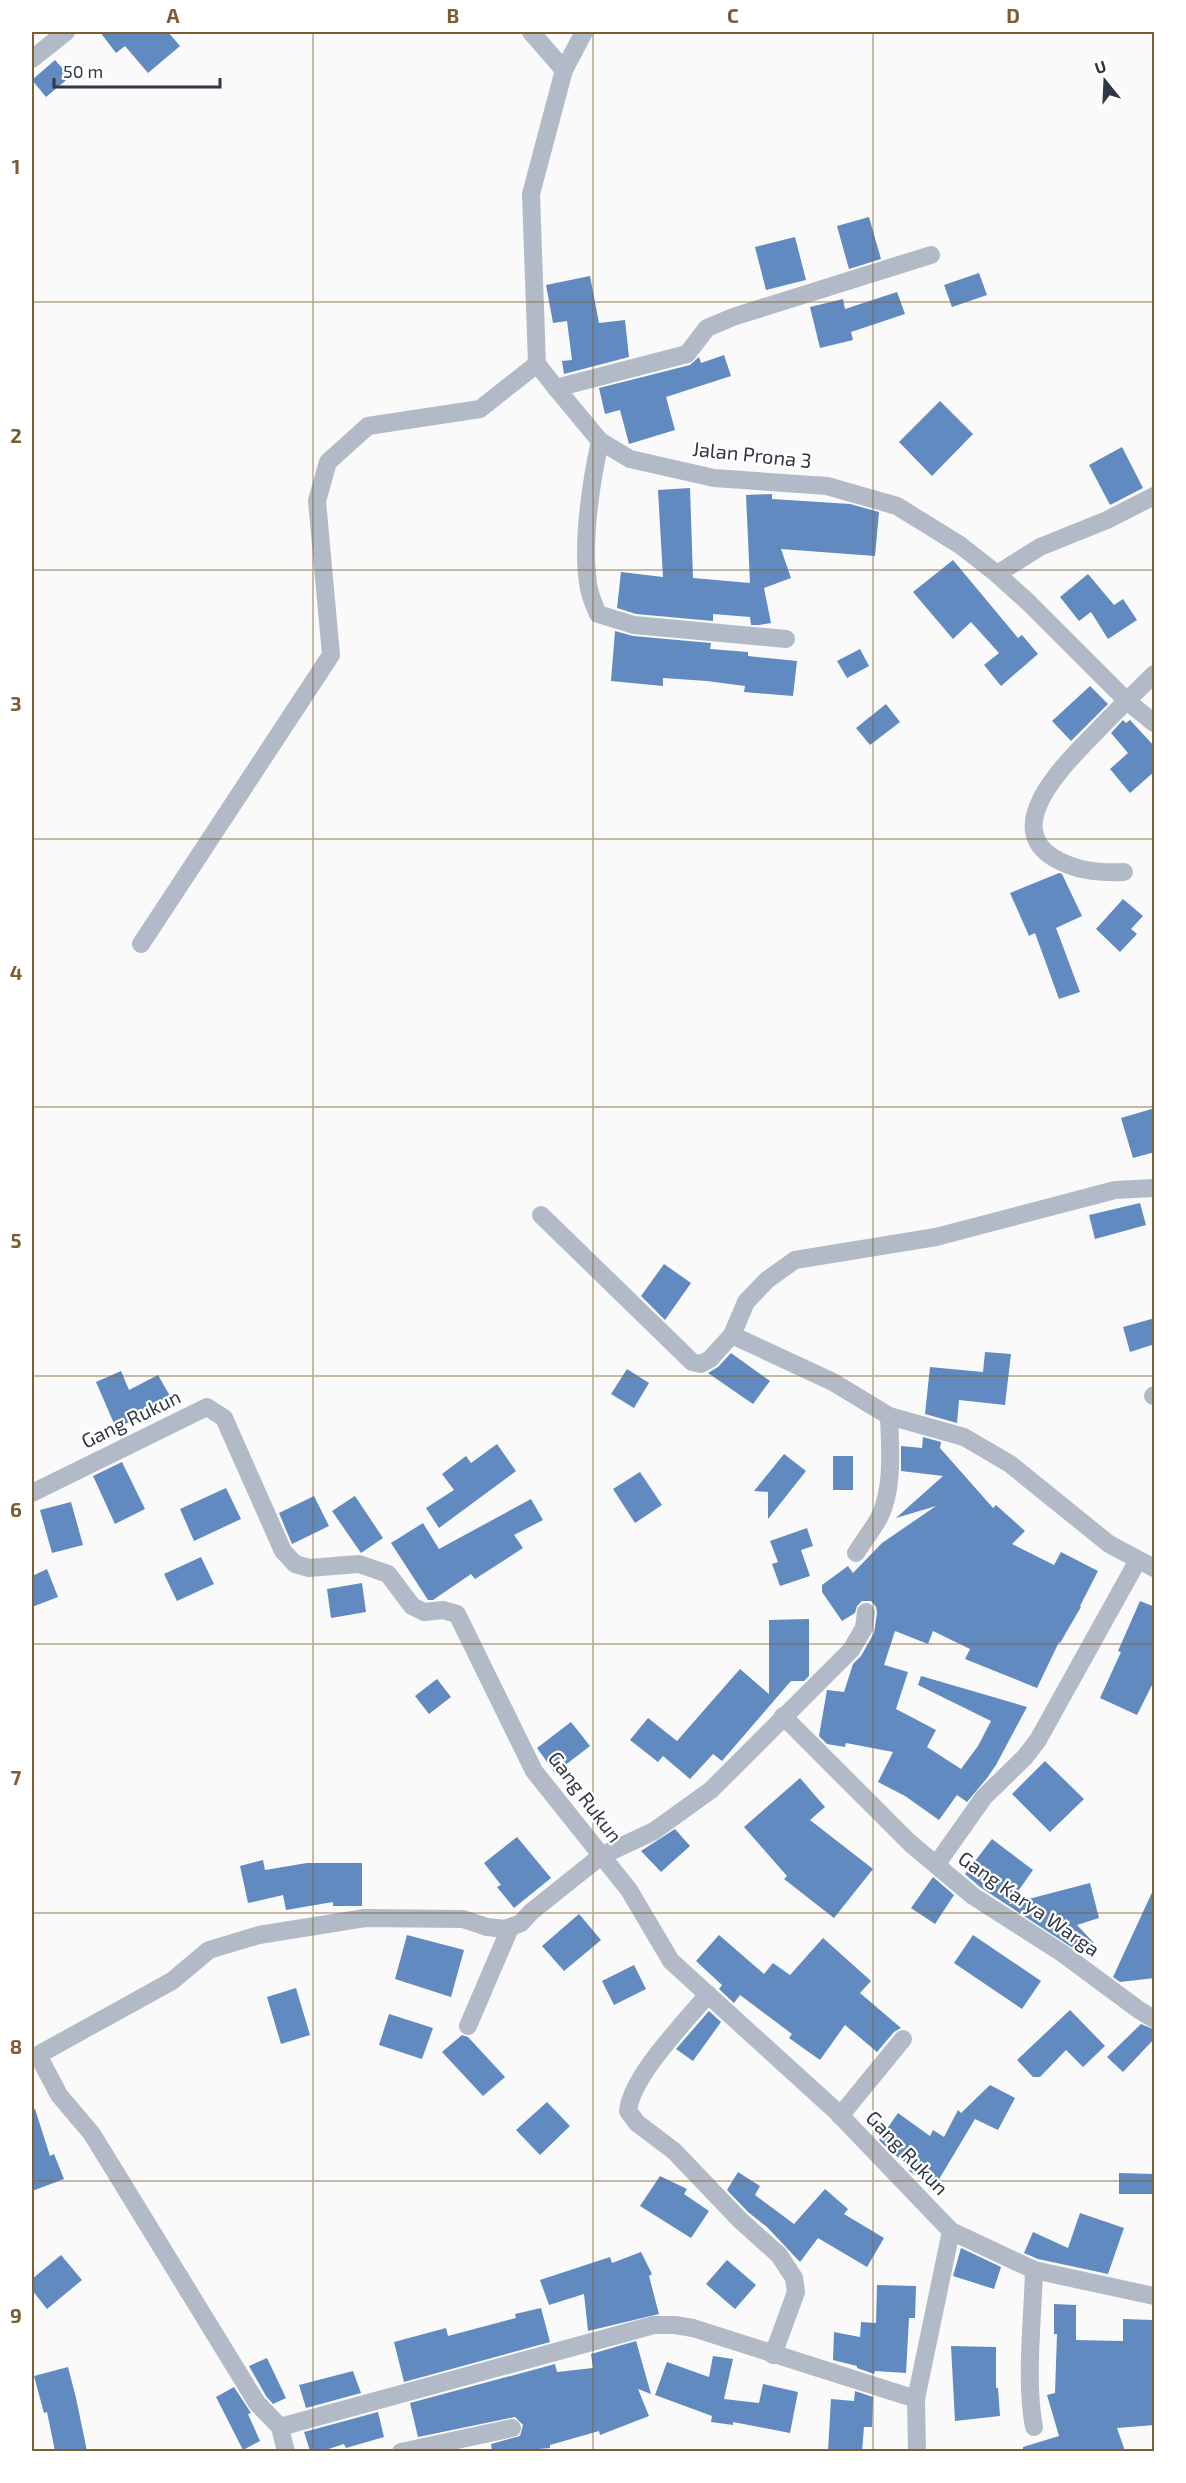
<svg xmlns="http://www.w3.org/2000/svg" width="1186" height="2483" font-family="'Exo 2',sans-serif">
<rect width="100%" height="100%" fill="#fafafa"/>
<!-- building -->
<g fill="#618ac0">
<path d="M 100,32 L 168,32 L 180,46 L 148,73 L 125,46 L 116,53 Z"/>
<path d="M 55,60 L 70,77 L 46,97 L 32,80 Z"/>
<path d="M 869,217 L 881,259 L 849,269 L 837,226 Z"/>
<path d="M 795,237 L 806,280 L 766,290 L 755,247 Z"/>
<path d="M 979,273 L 987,295 L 952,307 L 944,285 Z"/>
<path d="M 590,276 L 599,323 L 625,320 L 629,357 L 564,374 L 562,361 L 572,360 L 567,321 L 553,323 L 546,285 Z"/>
<path d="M 897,292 L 905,314 L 851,332 L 853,340 L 820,348 L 810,307 L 843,299 L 845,309 Z"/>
<path d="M 724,355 L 731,376 L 666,397 L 675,430 L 629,444 L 620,410 L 605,414 L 599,388 L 690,365 L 699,357 L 701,363 Z"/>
<path d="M 940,401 L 973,434 L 932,476 L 899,442 Z"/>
<path d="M 1122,447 L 1143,488 L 1110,505 L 1089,465 Z"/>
<path d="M 690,488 L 693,578 L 750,583 L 746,495 L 772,494 L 772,499 L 850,504 L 879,512 L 875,556 L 781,549 L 791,578 L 764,588 L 771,623 L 759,625 L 751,625 L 750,617 L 713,614 L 713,621 L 636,614 L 617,608 L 621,572 L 663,577 L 658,490 Z"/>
<path d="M 953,560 L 1018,638 L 1022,635 L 1038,654 L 1001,686 L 984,665 L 999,653 L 971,622 L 953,639 L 913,592 Z"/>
<path d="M 1088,574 L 1114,605 L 1123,599 L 1137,620 L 1108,639 L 1091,612 L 1079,621 L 1060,597 Z"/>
<path d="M 615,631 L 633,636 L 711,643 L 710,649 L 748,652 L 748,656 L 797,661 L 793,696 L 744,692 L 745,686 L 707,681 L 663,678 L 663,686 L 611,681 Z"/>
<path d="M 860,649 L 869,666 L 847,678 L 837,661 Z"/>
<path d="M 1090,686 L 1108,704 L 1071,741 L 1052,721 Z"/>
<path d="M 886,704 L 900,722 L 870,745 L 856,728 Z"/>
<path d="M 1123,720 L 1126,723 L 1130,720 L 1155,747 L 1155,771 L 1130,793 L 1110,769 L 1128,753 L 1111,733 Z"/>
<path d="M 1059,873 L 1062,874 L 1082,916 L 1056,928 L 1080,992 L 1059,999 L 1035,933 L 1029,936 L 1010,893 Z"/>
<path d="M 1123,899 L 1143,916 L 1131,929 L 1137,934 L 1120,952 L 1096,929 Z"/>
<path d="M 1155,1108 L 1155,1152 L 1133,1158 L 1121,1118 Z"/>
<path d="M 1140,1203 L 1146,1225 L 1095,1239 L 1089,1215 Z"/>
<path d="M 664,1264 L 691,1283 L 665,1320 L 641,1296 Z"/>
<path d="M 1155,1318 L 1155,1344 L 1130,1352 L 1123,1327 Z"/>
<path d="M 985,1352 L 1011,1354 L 1005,1405 L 959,1400 L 957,1423 L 925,1414 L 930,1367 L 983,1372 Z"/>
<path d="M 731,1353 L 770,1381 L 753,1404 L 708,1373 L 718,1367 Z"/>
<path d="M 627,1369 L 649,1383 L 634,1408 L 611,1394 Z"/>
<path d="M 121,1371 L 129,1390 L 158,1375 L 170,1396 L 139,1413 L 141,1417 L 116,1428 L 96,1382 Z"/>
<path d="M 923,1437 L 941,1442 L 940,1448 L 993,1508 L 996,1505 L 1025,1531 L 1012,1544 L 1054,1565 L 1061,1552 L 1098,1571 L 1080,1606 L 1081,1607 L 1060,1643 L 1059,1642 L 1037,1688 L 965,1659 L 970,1649 L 933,1631 L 928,1644 L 895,1631 L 884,1665 L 908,1672 L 896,1709 L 936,1730 L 927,1747 L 961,1769 L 978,1746 L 991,1721 L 918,1685 L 921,1676 L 1027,1707 L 996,1765 L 987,1778 L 967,1802 L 957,1795 L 939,1820 L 905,1796 L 878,1782 L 893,1752 L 846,1743 L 845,1747 L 827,1744 L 819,1736 L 827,1690 L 844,1692 L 853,1664 L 861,1656 L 874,1633 L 877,1613 L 876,1607 L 871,1601 L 862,1601 L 857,1606 L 855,1613 L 842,1621 L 822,1592 L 822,1585 L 848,1566 L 853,1573 L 882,1543 L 936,1506 L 896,1518 L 943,1476 L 901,1471 L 901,1446 L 922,1448 Z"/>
<path d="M 497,1444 L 516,1471 L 439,1528 L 426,1508 L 454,1490 L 442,1474 L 466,1456 L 471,1463 Z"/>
<path d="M 784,1454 L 806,1471 L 768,1519 L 768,1492 L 754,1491 Z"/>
<rect x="833" y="1456" width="20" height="34"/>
<path d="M 122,1462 L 145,1509 L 115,1524 L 93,1476 Z"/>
<path d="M 640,1472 L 662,1505 L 635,1523 L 613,1489 Z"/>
<path d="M 226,1488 L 241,1519 L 194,1541 L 180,1509 Z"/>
<path d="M 314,1496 L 329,1526 L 292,1544 L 279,1513 Z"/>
<path d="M 355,1496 L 383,1538 L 361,1553 L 332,1511 Z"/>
<path d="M 531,1499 L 543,1520 L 514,1535 L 523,1548 L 475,1579 L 471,1574 L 433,1600 L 428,1600 L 391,1543 L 423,1523 L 439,1549 Z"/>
<path d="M 71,1502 L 83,1545 L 52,1553 L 40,1510 Z"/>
<path d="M 807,1528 L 813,1546 L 801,1550 L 810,1576 L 780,1586 L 772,1564 L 778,1562 L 770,1541 Z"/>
<path d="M 201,1557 L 214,1584 L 177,1601 L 164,1574 Z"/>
<path d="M 47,1569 L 58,1597 L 32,1607 L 32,1576 Z"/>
<path d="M 362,1583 L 366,1612 L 331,1618 L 327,1589 Z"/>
<path d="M 1140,1601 L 1155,1607 L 1155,1679 L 1137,1715 L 1100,1698 L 1121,1652 L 1118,1651 Z"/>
<path d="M 809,1619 L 809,1676 L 804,1681 L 791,1681 L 722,1761 L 713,1754 L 690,1779 L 663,1756 L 658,1762 L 630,1740 L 648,1718 L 677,1741 L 740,1669 L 769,1694 L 769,1620 Z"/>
<path d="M 437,1679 L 451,1697 L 429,1714 L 415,1696 Z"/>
<path d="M 571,1722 L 590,1746 L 555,1773 L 537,1748 Z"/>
<path d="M 1045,1761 L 1084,1799 L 1050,1832 L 1012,1794 Z"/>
<path d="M 800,1778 L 825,1807 L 810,1820 L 873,1869 L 834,1918 L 784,1879 L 787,1876 L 744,1827 Z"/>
<path d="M 675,1829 L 690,1846 L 661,1872 L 641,1851 Z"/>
<path d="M 517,1837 L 551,1878 L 514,1908 L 497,1887 L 501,1885 L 484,1863 Z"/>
<path d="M 992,1839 L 1033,1870 L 1009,1904 L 1090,1883 L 1099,1918 L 1077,1925 L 1094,1943 L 1082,1954 L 980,1887 L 965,1874 Z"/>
<path d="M 263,1860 L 265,1870 L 307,1863 L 362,1863 L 362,1906 L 333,1906 L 333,1902 L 286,1910 L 283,1895 L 248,1903 L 240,1866 Z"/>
<path d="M 933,1877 L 954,1895 L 935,1924 L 911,1908 Z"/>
<path d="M 1155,1886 L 1155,1978 L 1120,1982 L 1113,1977 Z"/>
<path d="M 579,1914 L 601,1940 L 564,1971 L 542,1946 Z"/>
<path d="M 407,1935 L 464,1950 L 451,1997 L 395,1979 Z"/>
<path d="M 719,1935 L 764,1974 L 773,1963 L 790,1975 L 823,1938 L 871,1981 L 860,1993 L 901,2028 L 894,2032 L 877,2052 L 845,2025 L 820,2060 L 789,2038 L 792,2034 L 740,1995 L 734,2003 L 719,1989 L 722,1985 L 696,1961 Z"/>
<path d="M 973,1935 L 1041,1981 L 1022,2009 L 954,1963 Z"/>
<path d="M 634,1965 L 646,1989 L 614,2005 L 602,1981 Z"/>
<path d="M 296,1988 L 310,2035 L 281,2044 L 267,1997 Z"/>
<path d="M 1070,2010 L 1105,2046 L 1083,2067 L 1066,2050 L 1040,2077 L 1033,2077 L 1017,2060 Z"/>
<path d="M 709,2011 L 721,2022 L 693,2061 L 676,2049 Z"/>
<path d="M 389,2014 L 433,2028 L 422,2059 L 379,2045 Z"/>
<path d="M 1141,2024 L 1155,2030 L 1155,2038 L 1123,2072 L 1107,2057 Z"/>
<path d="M 462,2035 L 468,2037 L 505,2077 L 483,2096 L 442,2052 Z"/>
<path d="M 990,2085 L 1015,2098 L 998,2130 L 975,2119 L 935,2186 L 909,2171 L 912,2167 L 892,2153 L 879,2140 L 898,2113 L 930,2136 L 933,2130 L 944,2137 L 958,2110 L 961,2113 Z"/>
<path d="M 547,2102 L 570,2126 L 540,2155 L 516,2130 Z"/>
<path d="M 35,2109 L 50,2156 L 54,2154 L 64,2179 L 32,2191 L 32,2110 Z"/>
<path d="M 738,2172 L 760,2186 L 755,2195 L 794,2224 L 825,2189 L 848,2209 L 844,2214 L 884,2238 L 867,2267 L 818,2238 L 800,2262 L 767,2227 L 748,2212 L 727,2190 Z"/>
<path d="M 1119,2173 L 1154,2174 L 1154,2194 L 1119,2194 Z"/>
<path d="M 660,2176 L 687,2189 L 684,2194 L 709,2211 L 691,2238 L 640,2206 Z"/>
<path d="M 1080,2213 L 1124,2228 L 1108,2274 L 1038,2259 L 1024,2253 L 1033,2232 L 1068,2248 Z"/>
<path d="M 961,2248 L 1001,2267 L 994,2289 L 953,2276 Z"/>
<path d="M 641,2252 L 652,2274 L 649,2276 L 659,2314 L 588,2331 L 584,2294 L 549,2305 L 540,2280 L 610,2257 L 612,2263 Z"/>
<path d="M 61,2255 L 82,2280 L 47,2309 L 32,2290 L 32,2279 Z"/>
<path d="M 727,2260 L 756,2285 L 735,2309 L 706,2284 Z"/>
<path d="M 877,2285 L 916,2286 L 915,2318 L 909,2318 L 906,2373 L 875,2371 L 874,2374 L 857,2368 L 857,2366 L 833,2360 L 834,2332 L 860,2337 L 861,2322 L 876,2323 Z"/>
<path d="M 1054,2304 L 1076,2305 L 1076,2340 L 1123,2341 L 1123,2319 L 1153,2320 L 1152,2383 L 1155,2383 L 1155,2425 L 1117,2428 L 1125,2451 L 1023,2451 L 1023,2447 L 1059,2436 L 1047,2395 L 1055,2393 L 1057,2334 L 1054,2334 Z"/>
<path d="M 541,2308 L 550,2342 L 404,2382 L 394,2342 L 446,2328 L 448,2336 L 516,2318 L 515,2314 Z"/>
<path d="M 636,2341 L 651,2394 L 638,2389 L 649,2416 L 600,2435 L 599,2431 L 550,2445 L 550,2448 L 516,2451 L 492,2451 L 491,2444 L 520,2436 L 523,2425 L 515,2417 L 418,2437 L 410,2403 L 555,2364 L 557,2372 L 593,2368 L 591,2354 Z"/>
<path d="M 951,2346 L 996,2347 L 996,2388 L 998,2388 L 1000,2416 L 955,2421 Z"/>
<path d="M 713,2356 L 733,2359 L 724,2399 L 759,2403 L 763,2384 L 798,2392 L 790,2433 L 733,2422 L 733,2425 L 711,2422 L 712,2416 L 655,2395 L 667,2362 L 709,2377 Z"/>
<path d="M 267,2358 L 286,2398 L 273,2404 L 266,2396 L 249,2366 Z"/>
<path d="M 68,2367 L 76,2398 L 87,2451 L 55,2451 L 47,2412 L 44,2413 L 34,2376 Z"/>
<path d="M 353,2371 L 361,2393 L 306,2408 L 299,2385 Z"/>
<path d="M 234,2387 L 251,2413 L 248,2414 L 260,2441 L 243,2450 L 216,2397 Z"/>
<path d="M 855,2391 L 873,2397 L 872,2427 L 864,2427 L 862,2451 L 828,2451 L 831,2399 L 854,2401 Z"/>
<path d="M 378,2412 L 384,2437 L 346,2448 L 344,2444 L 322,2451 L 310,2451 L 304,2432 Z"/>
</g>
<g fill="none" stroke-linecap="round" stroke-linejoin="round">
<!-- minor -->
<g stroke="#b1bac6" stroke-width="18">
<path d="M 531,32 L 564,70"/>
<path d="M 584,32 L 564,70 L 531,194 L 537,364 L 556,388 L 600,441 L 630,459 L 714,478 L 827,486 L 897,506 L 960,545 L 997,574 L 1029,603 L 1127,701 L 1154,723"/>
<path d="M 32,59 L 66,32"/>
<path d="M 556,388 L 687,354 L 707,328 L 733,317 L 931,255"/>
<path d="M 600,441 C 591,482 582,541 588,583 C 589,594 594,605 598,614 L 634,625 L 786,639"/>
<path d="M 997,574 L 1040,547 L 1107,520 L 1154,496"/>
<path d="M 1124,872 C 1099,873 1076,871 1054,858 C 999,825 1070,759 1096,732 C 1115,712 1135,693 1154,674"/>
<path d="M 141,944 L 331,655 L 317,501 L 328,462 L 368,426 L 480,409 L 537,364"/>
<path d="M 541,1215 L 686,1356 L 692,1362 L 701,1364 L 710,1359 L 732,1335 L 746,1302 L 767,1280 L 795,1260 L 936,1237 L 1115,1190 L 1154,1188"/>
<path d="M 732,1335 L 833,1382 L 889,1416 L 964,1437 L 1010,1464 L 1109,1544 L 1154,1568"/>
<path d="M 1153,1396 L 1154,1395"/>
<path d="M 32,1493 L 207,1407 L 224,1418 L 283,1551 L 295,1564 L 309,1568 L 359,1564 L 388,1574 L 412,1606 L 424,1612 L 443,1610 L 457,1614 L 534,1771 L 629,1890 L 671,1961 L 836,2111 L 951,2231 L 1034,2270 L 1154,2296"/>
<path d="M 856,1553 C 863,1542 872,1530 879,1518 C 894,1489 890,1448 889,1416"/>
<path d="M 783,1716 L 910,1843 L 973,1896 L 1062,1953 L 1139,2010 L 1154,2019"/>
<path d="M 936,1865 L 984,1797 L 1025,1757 L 1038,1740 L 1138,1560"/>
<path d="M 708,1994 C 684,2024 632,2075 628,2111 L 637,2123 L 674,2151 L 740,2220 L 779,2255 L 794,2278 L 796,2292 L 773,2355"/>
<path d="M 468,2026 L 510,1928"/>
<path d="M 840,2116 L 903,2039"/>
<path d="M 1034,2270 C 1033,2316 1025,2382 1034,2427"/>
<path d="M 280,2427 L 257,2403 L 92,2134 L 59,2095 L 38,2055 L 172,1981 L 209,1950 L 259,1935 L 365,1918 L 463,1919 L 487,1927 L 505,1929 L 521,1923 L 531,1912 L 601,1856 L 654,1831 L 711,1790 L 851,1650 L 864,1628 L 866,1612"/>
<path d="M 280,2427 L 654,2325 L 675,2325 L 693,2328 L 916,2399"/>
<path d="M 280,2427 L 286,2452"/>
<path d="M 401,2452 L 512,2428"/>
<path d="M 917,2452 L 916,2399 L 951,2231"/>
</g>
</g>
<!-- grid -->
<path fill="none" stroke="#7c5e32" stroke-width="1.5" stroke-opacity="0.55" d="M 313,32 L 313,2452M 593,32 L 593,2452M 873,32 L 873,2452M 32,302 L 1154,302M 32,570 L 1154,570M 32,839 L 1154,839M 32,1107 L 1154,1107M 32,1376 L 1154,1376M 32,1644 L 1154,1644M 32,1913 L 1154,1913M 32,2181 L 1154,2181"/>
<g text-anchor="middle" stroke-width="4.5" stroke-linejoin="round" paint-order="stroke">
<!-- street labels -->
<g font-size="20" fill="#303843" stroke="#fff">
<text transform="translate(752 455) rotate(6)" y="7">Jalan Prona 3</text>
<text transform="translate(131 1419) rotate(-26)" y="7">Gang Rukun</text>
<text transform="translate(585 1797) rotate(53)" y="7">Gang Rukun</text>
<text transform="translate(1029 1904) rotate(35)" y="7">Gang Karya Warga</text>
<text transform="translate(907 2153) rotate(46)" y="7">Gang Rukun</text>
</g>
</g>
<!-- border -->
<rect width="1186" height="2483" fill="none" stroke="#ffffff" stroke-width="66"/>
<!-- north arrow -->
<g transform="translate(1105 81) rotate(342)" stroke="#ffffff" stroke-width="4.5" paint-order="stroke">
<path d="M0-4.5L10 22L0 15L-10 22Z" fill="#303843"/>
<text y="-9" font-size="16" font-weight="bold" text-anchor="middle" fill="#303843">U</text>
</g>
<!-- scale -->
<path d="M54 78v9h166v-9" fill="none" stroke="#303843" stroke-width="3"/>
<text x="63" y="78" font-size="18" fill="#303843" stroke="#ffffff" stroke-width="4.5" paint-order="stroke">50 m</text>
<rect x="33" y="33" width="1120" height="2417" fill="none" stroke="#7c5e32" stroke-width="2"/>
<g font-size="20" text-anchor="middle" font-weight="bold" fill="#7c5e32">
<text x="173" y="23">A</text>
<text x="453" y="23">B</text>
<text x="733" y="23">C</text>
<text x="1013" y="23">D</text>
<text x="16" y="174">1</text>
<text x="16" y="443">2</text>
<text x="16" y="711">3</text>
<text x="16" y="980">4</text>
<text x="16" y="1248">5</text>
<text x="16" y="1517">6</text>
<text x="16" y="1785">7</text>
<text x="16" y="2054">8</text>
<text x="16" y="2323">9</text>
</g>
</svg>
